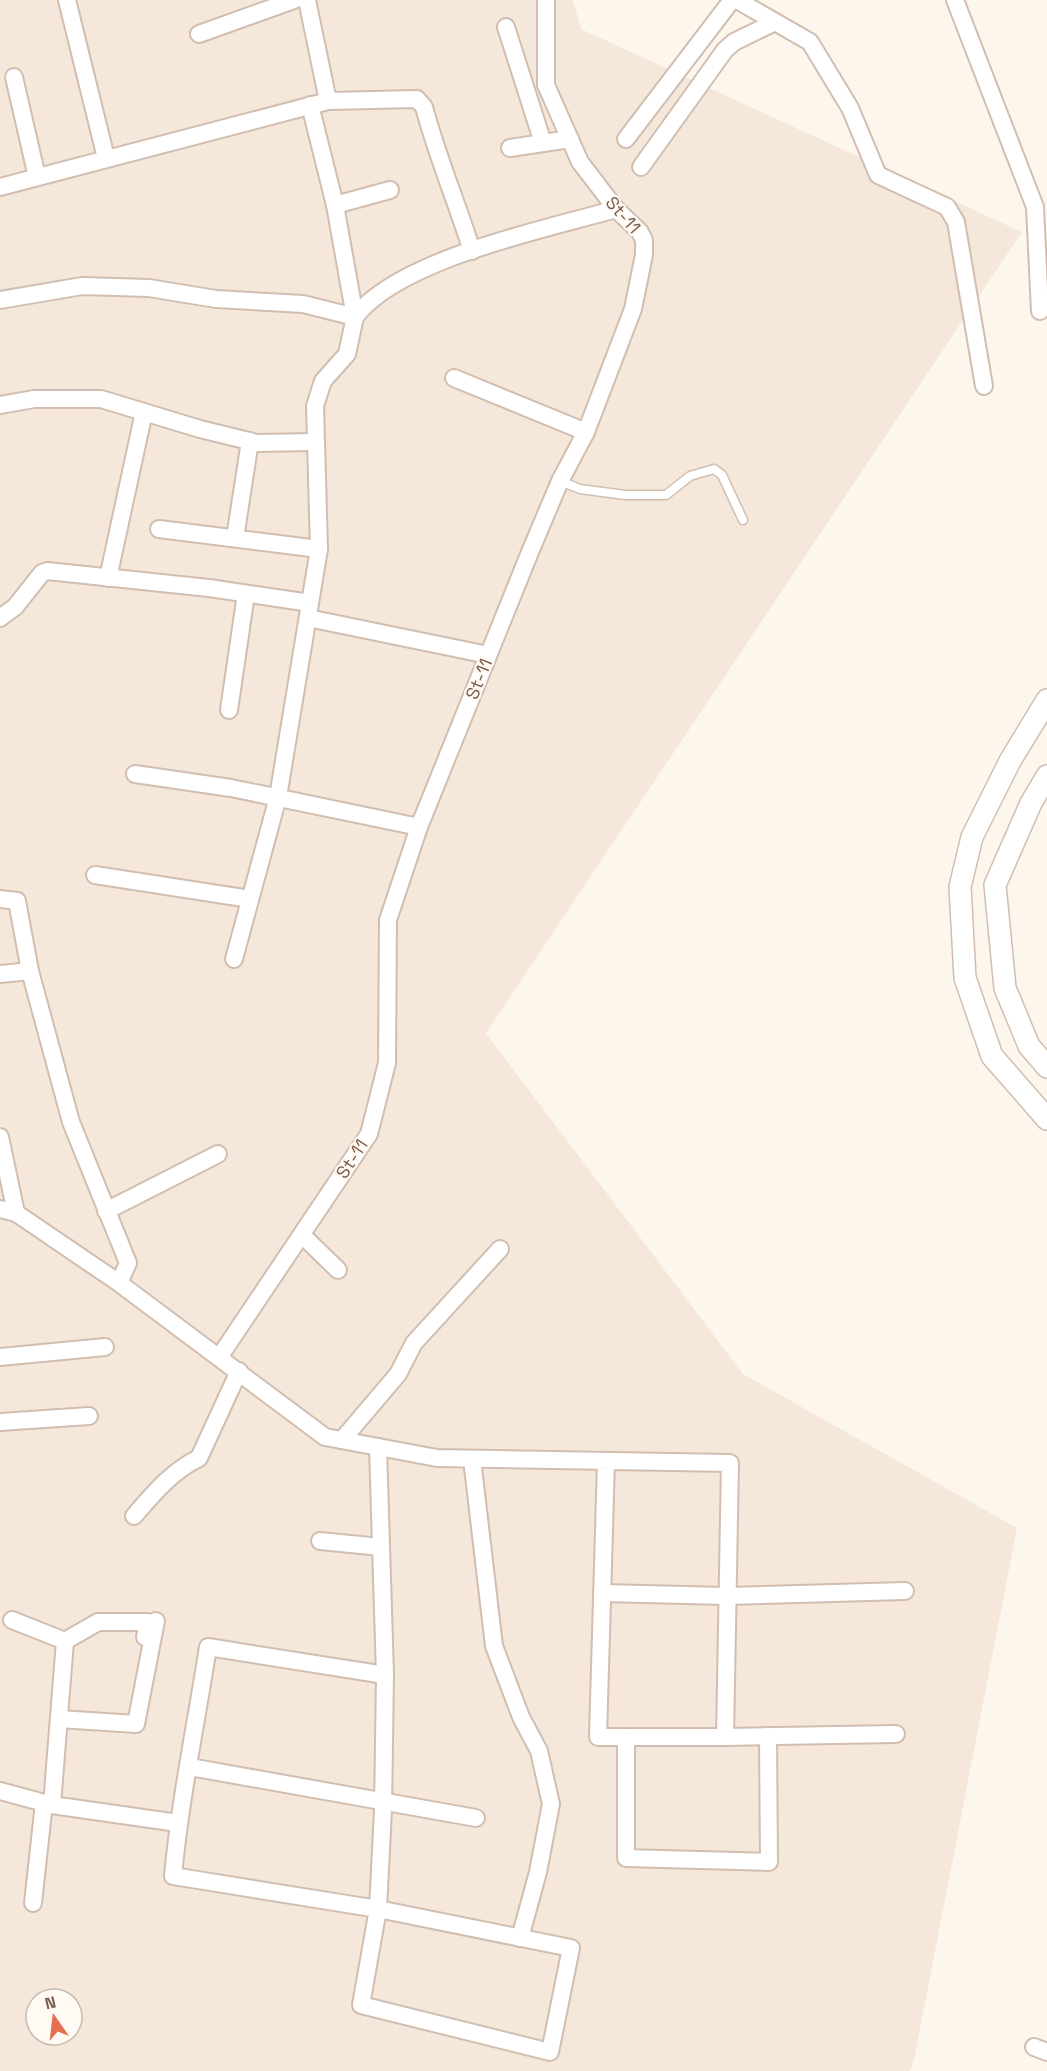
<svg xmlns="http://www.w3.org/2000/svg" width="1047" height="2071" font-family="'Space Grotesk',sans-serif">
<rect width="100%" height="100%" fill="#fdf6ec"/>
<!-- residential -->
<path fill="#f5e8da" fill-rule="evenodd" d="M 0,0 L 573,0 L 581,29 L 1022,232 L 486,1033 L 743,1374 L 1017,1528 L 914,2060 L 910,2071 L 0,2071 ZM 36,1999 L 72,1999 L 72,2035 L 36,2035 Z"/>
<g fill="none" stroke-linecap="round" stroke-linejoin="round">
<defs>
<path id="service" d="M 560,481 L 580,489 L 625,495 L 666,495 L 690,476 L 714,469 L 722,475 L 743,520"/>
<g id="minor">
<path d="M 67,0 L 106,158"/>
<path d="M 307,0 L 328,101"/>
<path d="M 737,0 L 810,42 L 850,108 L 878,175 L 947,207 L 956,222 L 984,386"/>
<path d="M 955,0 L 1035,207 L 1040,311"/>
<path d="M 506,27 L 543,143"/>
<path d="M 199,34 L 294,0"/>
<path d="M 14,77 L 37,177"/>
<path d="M 626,139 L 732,0"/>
<path d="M 510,148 L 570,139"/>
<path d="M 641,167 L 725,50 L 734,42 L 775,22"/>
<path d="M 0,187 L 328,101 L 417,99 L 424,107 C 437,156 457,203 472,251"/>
<path d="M 335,205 L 390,190"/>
<path d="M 0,300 L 82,286 L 149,288 L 216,299 L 303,304 L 355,317 C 398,259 547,229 616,209"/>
<path d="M 454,378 L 586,432"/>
<path d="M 0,405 L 34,399 L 101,399 L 200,429 L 257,443 L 316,442"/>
<path d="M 159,529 L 319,549"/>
<path d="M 235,538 L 250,441"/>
<path d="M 108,578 L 144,412"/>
<path d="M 0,618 L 15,607 L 42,573 L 47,571 L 209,588 L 310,603"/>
<path d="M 308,618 L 488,655"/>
<path d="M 229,710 L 246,594"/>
<path d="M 135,774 L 231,788 L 419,827"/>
<path d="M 95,875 L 250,899"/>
<path d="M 0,899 L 17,901 L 30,971 L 71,1122 L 128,1263 L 119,1283"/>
<path d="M 234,959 L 278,797 L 319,549 L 315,406 L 323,381 L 347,354 L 355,317 L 335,205 L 310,105"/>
<path d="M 0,974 L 30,971"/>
<path d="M 0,1137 L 16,1213"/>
<path d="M 0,1209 L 16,1213 L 119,1283 L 325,1437 L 437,1458 L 730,1463 L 725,1737 L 598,1737 L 606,1461"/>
<path d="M 106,1211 L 218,1154"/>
<path d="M 302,1235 L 338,1270"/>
<path d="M 220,1356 L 369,1134 L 387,1063 L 388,920 L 419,827 L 530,552 L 560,481 L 586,432 L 633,309 L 644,255 L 644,240 L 640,232 L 616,209 L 580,162 L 546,85 L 546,0"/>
<path d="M 0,1357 L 105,1347"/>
<path d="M 0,1422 L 89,1416"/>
<path d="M 342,1440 L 398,1374 L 414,1343 L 500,1249"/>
<path d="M 378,1447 L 385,1675 L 383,1810 L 378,1909 L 361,2005 L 550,2052 L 571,1948 L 378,1909 L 173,1876 C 180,1800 196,1724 208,1647 L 385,1675"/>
<path d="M 472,1459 L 494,1646 L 521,1717 L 539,1751 L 551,1804 L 538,1872 L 520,1938"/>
<path d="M 134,1516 C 153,1494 172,1471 199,1458 L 239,1371"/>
<path d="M 320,1541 L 381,1547"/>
<path d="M 602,1593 L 728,1596 L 905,1591"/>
<path d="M 12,1620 L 65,1641 L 98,1622 L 148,1622 L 145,1637"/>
<path d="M 59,1719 L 136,1724 L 156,1621"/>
<path d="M 626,1737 L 626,1858 L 769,1862 L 768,1736"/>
<path d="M 725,1737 L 896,1734"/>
<path d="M 190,1767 L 476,1818"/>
<path d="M 0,1791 L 52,1805 L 178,1823"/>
<path d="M 52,1805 L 65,1641"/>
<path d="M 33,1903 L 44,1803"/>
<path d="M 1034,2047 L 1047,2052"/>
</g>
<g id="tertiary">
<path d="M 1047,700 L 1010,761 L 972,837 L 960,887 L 965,978 L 992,1056 L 1047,1119"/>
<path d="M 1047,776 L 1031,803 L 995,885 L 1005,988 L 1029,1046 L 1047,1067"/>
</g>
</defs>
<!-- service casing -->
<use href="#service" stroke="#d1beb0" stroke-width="11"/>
<!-- minor casing -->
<use href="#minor" stroke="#d1beb0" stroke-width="20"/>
<!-- tertiary casing -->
<use href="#tertiary" stroke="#d1beb0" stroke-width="24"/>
<!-- service -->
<use href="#service" stroke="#fff" stroke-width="8"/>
<!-- minor -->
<use href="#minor" stroke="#fff" stroke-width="16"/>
<!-- tertiary -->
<use href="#tertiary" stroke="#fff" stroke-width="21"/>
</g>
<g text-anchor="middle" stroke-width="4.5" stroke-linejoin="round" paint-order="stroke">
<!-- street labels -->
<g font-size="18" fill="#7a5c4d" stroke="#fffaf3">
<text transform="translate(623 215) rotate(49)" y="6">St-11</text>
<text transform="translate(479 679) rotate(-68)" y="6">St-11</text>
<text transform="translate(352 1159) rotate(-57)" y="6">St-11</text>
</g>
</g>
<!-- north arrow -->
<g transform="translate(54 2017) rotate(346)"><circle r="28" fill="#fffaf3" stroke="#cabbb1" stroke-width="1.5"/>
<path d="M0-4.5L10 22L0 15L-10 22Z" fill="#e76f51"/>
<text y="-9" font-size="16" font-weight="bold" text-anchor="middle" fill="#7a5c4d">N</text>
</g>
</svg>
